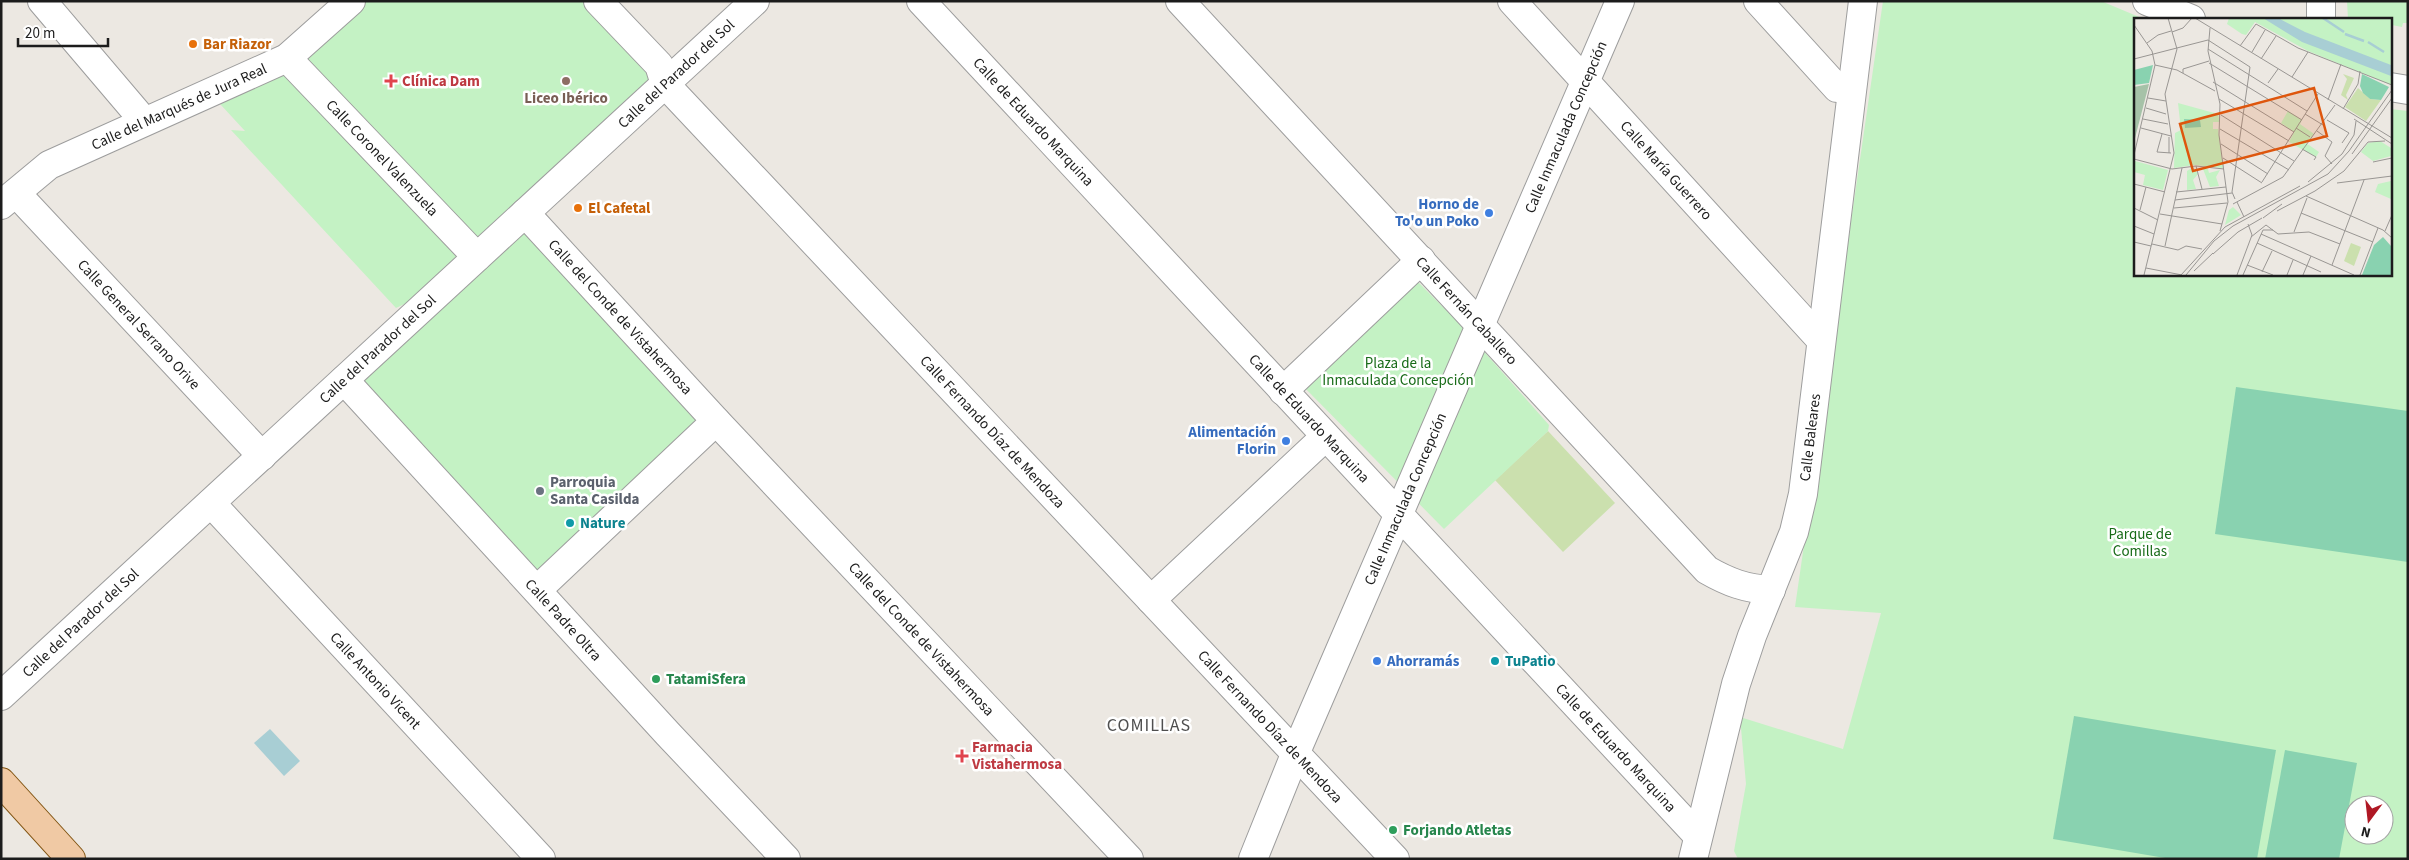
<svg xmlns="http://www.w3.org/2000/svg" width="2409" height="860" font-family="'Source Sans 3',sans-serif">
<rect width="100%" height="100%" fill="#ece8e2"/>
<!-- grass -->
<path fill="#cbe0ae" d="M 1548,431 L 1615,503 L 1563,552 L 1495,480 Z"/>
<!-- park -->
<g fill="#c4f2c4" fill-rule="evenodd">
<path d="M 351,1 L 598,1 L 665,84 L 525,213 L 716,421 L 537,590 L 344,380 L 447,284 L 396,308 L 231,130 L 245,131 L 209,92 Z"/>
<path d="M 1883,1 L 2101,1 L 2144,19 L 2135,19 L 2135,274 L 2390,274 L 2390,109 L 2408,111 L 2408,859 L 1738,859 L 1734,851 L 1746,784 L 1740,717 L 1843,749 L 1881,613 L 1795,607 ZM 2354,805 L 2384,805 L 2384,835 L 2354,835 Z"/>
<path d="M 2347,1 L 2408,1 L 2408,23 L 2403,23 L 2402,27 L 2392,25 L 2390,36 L 2390,19 L 2348,19 Z"/>
<path d="M 1408,272 L 1456,320 L 1549,425 L 1548,431 L 1444,529 L 1296,379 Z"/>
</g>
<!-- pitch -->
<g fill="#89d2b0">
<path d="M 2236,387 L 2408,411 L 2408,562 L 2215,534 Z"/>
<path d="M 2074,716 L 2276,750 L 2257,859 L 2171,859 L 2053,839 Z"/>
<path d="M 2285,750 L 2357,763 L 2339,859 L 2265,859 Z"/>
</g>
<!-- water -->
<path fill="#a8ced4" d="M 270,729 L 300,761 L 284,776 L 254,743 Z"/>
<g fill="none" stroke-linecap="round" stroke-linejoin="round">
<defs>
<g id="minor">
<path d="M 42,1 L 144,121"/>
<path id="s1" d="M 598,1 L 659,65 L 665,84 L 1395,859"/>
<path id="s2" d="M 921,1 L 1698,836"/>
<path id="s3" d="M 1180,1 L 1707,570 C 1728,582 1746,589 1771,590"/>
<path id="s4" d="M 1512,1 L 1820,339"/>
<path d="M 1758,1 L 1837,88 L 1851,90"/>
<path d="M 2147,1 L 2191,19"/>
<path d="M 2321,19 L 2321,1"/>
<path id="s5" d="M 287,58 L 477,257"/>
<path d="M 2390,87 L 2408,90"/>
<path id="s6" d="M 16,193 L 262,456"/>
<path id="s7" d="M 1,205 L 49,165 L 287,58 L 351,1"/>
<path id="s8" d="M 525,213 L 716,421 L 1129,859"/>
<path id="s9" d="M 344,380 L 668,734 L 786,859"/>
<path d="M 1283,391 L 1421,260"/>
<path id="s10" d="M 211,503 L 541,859"/>
<path d="M 537,590 L 716,421"/>
<path d="M 1151,600 L 1325,437"/>
<path id="s11" d="M 1,696 L 755,1"/>
<path id="s12" d="M 1253,859 L 1296,752 L 1620,1"/>
<path id="s13" d="M 1693,859 L 1736,684 L 1752,636 L 1794,532 L 1803,494 L 1863,1"/>
</g>
<path id="major" d="M 1,782 L 71,859"/>
</defs>
<!-- minor casing -->
<use href="#minor" stroke="#9d9d9d" stroke-width="30"/>
<!-- major casing -->
<use href="#major" stroke="#815412" stroke-width="30"/>
<!-- minor -->
<use href="#minor" stroke="#fff" stroke-width="28"/>
<!-- major -->
<use href="#major" stroke="#f0c9a4" stroke-width="28"/>
</g>
<!-- markers -->
<g fill="#e8710a" stroke="#fff" stroke-width="2">
<circle cx="193" cy="44" r="5"/>
<circle cx="578" cy="208" r="5"/>
</g>
<g fill="#e0444e" stroke="#fff" stroke-width="2">
<path d="M388.5 73.5h5v5h5v5h-5v5h-5v-5h-5v-5h5z"/>
<path d="M959.5 748.5h5v5h5v5h-5v5h-5v-5h-5v-5h5z"/>
</g>
<circle fill="#8d6e63" stroke="#fff" stroke-width="2" cx="566" cy="81" r="5"/>
<g fill="#3f7fe0" stroke="#fff" stroke-width="2">
<circle cx="1489" cy="213" r="5"/>
<circle cx="1286" cy="441" r="5"/>
<circle cx="1377" cy="661" r="5"/>
</g>
<circle fill="#6b7280" stroke="#fff" stroke-width="2" cx="540" cy="491" r="5"/>
<g fill="#0f9aa8" stroke="#fff" stroke-width="2">
<circle cx="570" cy="523" r="5"/>
<circle cx="1495" cy="661" r="5"/>
</g>
<g fill="#2e9e5b" stroke="#fff" stroke-width="2">
<circle cx="656" cy="679" r="5"/>
<circle cx="1393" cy="830" r="5"/>
</g>
<g text-anchor="middle" stroke-width="5" stroke-linejoin="round" paint-order="stroke">
<!-- food labels -->
<g font-size="15" font-weight="bold" fill="#c56008" stroke="#fff" text-anchor="start">
<text x="203" y="49">Bar Riazor</text>
<text x="588" y="213">El Cafetal</text>
</g>
<!-- street labels -->
<g font-size="15" fill="#1c1c1c" stroke="#fff">
<text dy="5" stroke="none"><textPath href="#s11" startOffset="918">Calle del Parador del Sol</textPath></text>
<text dy="5" stroke="none"><textPath href="#s7" startOffset="205">Calle del Marqués de Jura Real</textPath></text>
<text dy="5" stroke="none"><textPath href="#s2" startOffset="165">Calle de Eduardo Marquina</textPath></text>
<text dy="5" stroke="none"><textPath href="#s12" startOffset="796">Calle Inmaculada Concepción</textPath></text>
<text dy="5" stroke="none"><textPath href="#s5" startOffset="138">Calle Coronel Valenzuela</textPath></text>
<text dy="5" stroke="none"><textPath href="#s4" startOffset="229">Calle María Guerrero</textPath></text>
<text dy="5" stroke="none"><textPath href="#s3" startOffset="422">Calle Fernán Caballero</textPath></text>
<text dy="5" stroke="none"><textPath href="#s8" startOffset="141">Calle del Conde de Vistahermosa</textPath></text>
<text dy="5" stroke="none"><textPath href="#s6" startOffset="180">Calle General Serrano Orive</textPath></text>
<text dy="5" stroke="none"><textPath href="#s11" startOffset="512">Calle del Parador del Sol</textPath></text>
<text dy="5" stroke="none"><textPath href="#s2" startOffset="570">Calle de Eduardo Marquina</textPath></text>
<text dy="5" stroke="none"><textPath href="#s1" startOffset="586">Calle Fernando Díaz de Mendoza</textPath></text>
<text dy="5" stroke="none"><textPath href="#s13" startOffset="439">Calle Baleares</textPath></text>
<text dy="5" stroke="none"><textPath href="#s12" startOffset="391">Calle Inmaculada Concepción</textPath></text>
<text dy="5" stroke="none"><textPath href="#s9" startOffset="325">Calle Padre Oltra</textPath></text>
<text dy="5" stroke="none"><textPath href="#s11" startOffset="108">Calle del Parador del Sol</textPath></text>
<text dy="5" stroke="none"><textPath href="#s8" startOffset="582">Calle del Conde de Vistahermosa</textPath></text>
<text dy="5" stroke="none"><textPath href="#s10" startOffset="242">Calle Antonio Vicent</textPath></text>
<text dy="5" stroke="none"><textPath href="#s1" startOffset="991">Calle Fernando Díaz de Mendoza</textPath></text>
<text dy="5" stroke="none"><textPath href="#s2" startOffset="1020">Calle de Eduardo Marquina</textPath></text>
</g>
<!-- health labels -->
<g font-size="15" font-weight="bold" fill="#be3a42" stroke="#fff" text-anchor="start">
<text x="402" y="86">Clínica Dam</text>
<text x="972" y="752">Farmacia<tspan x="972" dy="17">Vistahermosa</tspan></text>
</g>
<!-- education labels -->
<g font-size="15" font-weight="bold" fill="#785e54" stroke="#fff">
<text x="566" y="103">Liceo Ibérico</text>
</g>
<!-- shop labels -->
<g font-size="15" font-weight="bold" fill="#366cbe" stroke="#fff" text-anchor="end">
<text x="1479" y="209">Horno de<tspan x="1479" dy="17">To'o un Poko</tspan></text>
<text x="1276" y="437">Alimentación<tspan x="1276" dy="17">Florin</tspan></text>
<text x="1387" y="666" text-anchor="start">Ahorramás</text>
</g>
<!-- park labels -->
<g font-size="15" fill="#186b18" stroke="#fff">
<text x="1398" y="368">Plaza de la<tspan x="1398" dy="17">Inmaculada Concepción</tspan></text>
<text x="2140" y="539">Parque de<tspan x="2140" dy="17">Comillas</tspan></text>
</g>
<!-- worship labels -->
<g font-size="15" font-weight="bold" fill="#5b616d" stroke="#fff" text-anchor="start">
<text x="550" y="487">Parroquia<tspan x="550" dy="17">Santa Casilda</tspan></text>
</g>
<!-- culture labels -->
<g font-size="15" font-weight="bold" fill="#0d838f" stroke="#fff" text-anchor="start">
<text x="580" y="528">Nature</text>
<text x="1505" y="666">TuPatio</text>
</g>
<!-- leisure labels -->
<g font-size="15" font-weight="bold" fill="#27864d" stroke="#fff" text-anchor="start">
<text x="666" y="684">TatamiSfera</text>
<text x="1403" y="835">Forjando Atletas</text>
</g>
<!-- quarter labels -->
<g font-size="18" letter-spacing="1" fill="#4f4f4f" stroke="#fff">
<text x="1149" y="731">COMILLAS</text>
</g>
</g>
<!-- overview -->
<g transform="translate(2134 18)">
<rect width="258" height="258" fill="#ece8e2"/>
<path d="M 209,56 L 220,60 L 212,77 L 214,82 L 207,77 L 213,61 ZM 224,70 L 236,81 L 247,82 L 232,103 L 211,89 ZM 217,225 L 227,229 L 220,248 L 210,243 Z" fill="#cbe0ae"/>
<path d="M 15,66 L 0,124 L 0,69 Z" fill="#a6c2a8"/>
<path d="M 95,0 L 257,0 L 257,67 L 174,33 L 121,4 L 112,17 L 108,16 L 93,6 ZM 44,85 L 84,96 L 86,104 L 79,104 L 79,111 L 84,111 L 89,150 L 60,147 L 40,150 L 41,115 L 47,112 ZM 154,93 L 168,102 L 166,106 L 180,116 L 172,125 L 185,134 L 182,139 L 155,124 L 160,114 L 147,105 ZM 246,123 L 257,130 L 257,138 L 239,143 L 227,134 L 234,125 ZM 1,143 L 34,152 L 29,172 L 9,167 L 11,157 L 0,154 ZM 59,149 L 64,156 L 59,162 L 62,171 L 53,172 L 53,153 ZM 69,151 L 74,151 L 75,155 L 86,152 L 82,159 L 85,168 L 76,169 ZM 257,163 L 257,181 L 241,174 L 244,166 ZM 99,189 L 107,197 L 91,207 L 95,192 Z" fill="#c4f2c4"/>
<path d="M 19,47 L 15,65 L 0,67 L 0,52 ZM 228,56 L 255,69 L 247,82 L 236,81 L 229,75 L 226,68 ZM 50,101 L 66,102 L 67,109 L 51,110 ZM 249,219 L 257,228 L 257,257 L 228,257 L 240,227 Z" fill="#89d2b0"/>
<path d="M 129,0 L 144,0 L 171,14 L 257,47 L 257,58 L 168,24 Z" fill="#a8ced4"/>
<path fill="none" stroke="#a8ced4" stroke-width="2.5" d="M 189,0 L 210,14M 211,16 L 230,23M 234,24 L 250,34"/>
<path fill="none" stroke="#999693" stroke-width="1" d="M 61,0 L 258,120M 0,7 L 18,33 L 21,47 L 0,137M 76,10 L 74,33 L 86,86 L 85,117 L 94,184 L 86,213M 38,14 L 49,10 L 58,0M 74,22 L 116,49 L 98,174 L 101,181M 13,25 L 24,17 L 37,13M 106,28 L 122,6 L 164,30 L 258,67M 74,31 L 173,93M 118,34 L 131,12M 0,41 L 74,22M 127,41 L 142,18M 75,45 L 168,102M 21,47 L 43,52 L 81,73M 49,55 L 49,51 L 75,43M 158,59 L 174,34M 79,64 L 160,114M 134,65 L 144,51M 14,80 L 32,83M 85,81 L 155,123M 194,82 L 207,46M 12,90 L 32,96M 209,91 L 224,66 L 226,53M 171,96 L 189,107M 87,97 L 160,143M 9,101 L 34,106M 220,101 L 258,126M 193,102 L 215,115 L 208,125M 7,110 L 37,118M 162,110 L 176,119M 86,111 L 155,152M 183,113 L 198,124 L 191,138 L 198,146M 28,116 L 23,134 L 37,135M 87,126 L 134,156M 168,131 L 182,139 L 180,142M 35,135 L 35,119M 218,136 L 258,80M 89,140 L 128,165M 0,141 L 38,151 L 62,148 L 90,151M 239,144 L 258,140M 62,148 L 68,171M 128,164 L 184,76M 174,164 L 208,136 L 220,117 L 222,103M 203,165 L 258,158M 0,166 L 31,174M 42,174 L 92,169M 172,178 L 249,212 L 258,220M 41,182 L 98,175M 103,184 L 110,199M 99,186 L 149,159 L 201,87M 0,190 L 24,202M 40,190 L 93,185M 6,192 L 12,169M 143,193 L 181,173 L 210,153 L 234,124 L 251,123M 167,195 L 239,224M 26,196 L 88,206M 129,200 L 148,186M 0,208 L 20,216M 251,213 L 258,197M 160,214 L 173,180M 127,216 L 220,257M 117,219 L 132,207 L 144,216 L 175,214 L 206,226M 0,224 L 17,228M 123,225 L 187,254M 18,226 L 44,232 L 52,228 L 68,231M 31,228 L 48,150M 79,236 L 104,214 L 128,200M 113,247 L 139,257M 198,247 L 230,162M 12,250 L 48,257M 60,253 L 79,235M 128,254 L 138,233M 10,257 L 40,135 L 31,76 L 43,31 L 34,0M 47,257 L 91,209 L 166,168M 52,257 L 80,223 L 99,208 L 194,156 L 215,133 L 258,72M 103,257 L 118,217 L 114,206M 109,257 L 129,212 L 139,212M 153,257 L 159,242M 169,257 L 177,238M 226,257 L 244,210"/>
<path fill="#de560d" fill-opacity="0.15" stroke="#de560d" stroke-width="2.5" d="M 180,70 L 193,118 L 59,153 L 46,106 Z"/>
<rect width="258" height="258" fill="none" stroke="#1c1c1c" stroke-width="2.5"/>
</g>
<!-- border -->
<rect width="2409" height="860" fill="none" stroke="#1c1c1c" stroke-width="5"/>
<!-- north arrow -->
<g transform="translate(2369 820) rotate(195)"><circle r="24" fill="#ffffff" stroke="#a4a4a4"/>
<path d="M0-4L9 19L0 12L-9 19Z" fill="#af1824"/>
<text y="-8" font-size="14" font-weight="bold" text-anchor="middle" fill="#1c1c1c">N</text>
</g>
<!-- scale -->
<path d="M18 38v8h90v-8" fill="none" stroke="#1c1c1c" stroke-width="2.5"/>
<text x="25" y="38" font-size="15" fill="#1c1c1c" stroke="#ffffff" stroke-width="4" paint-order="stroke">20 m</text>
</svg>
